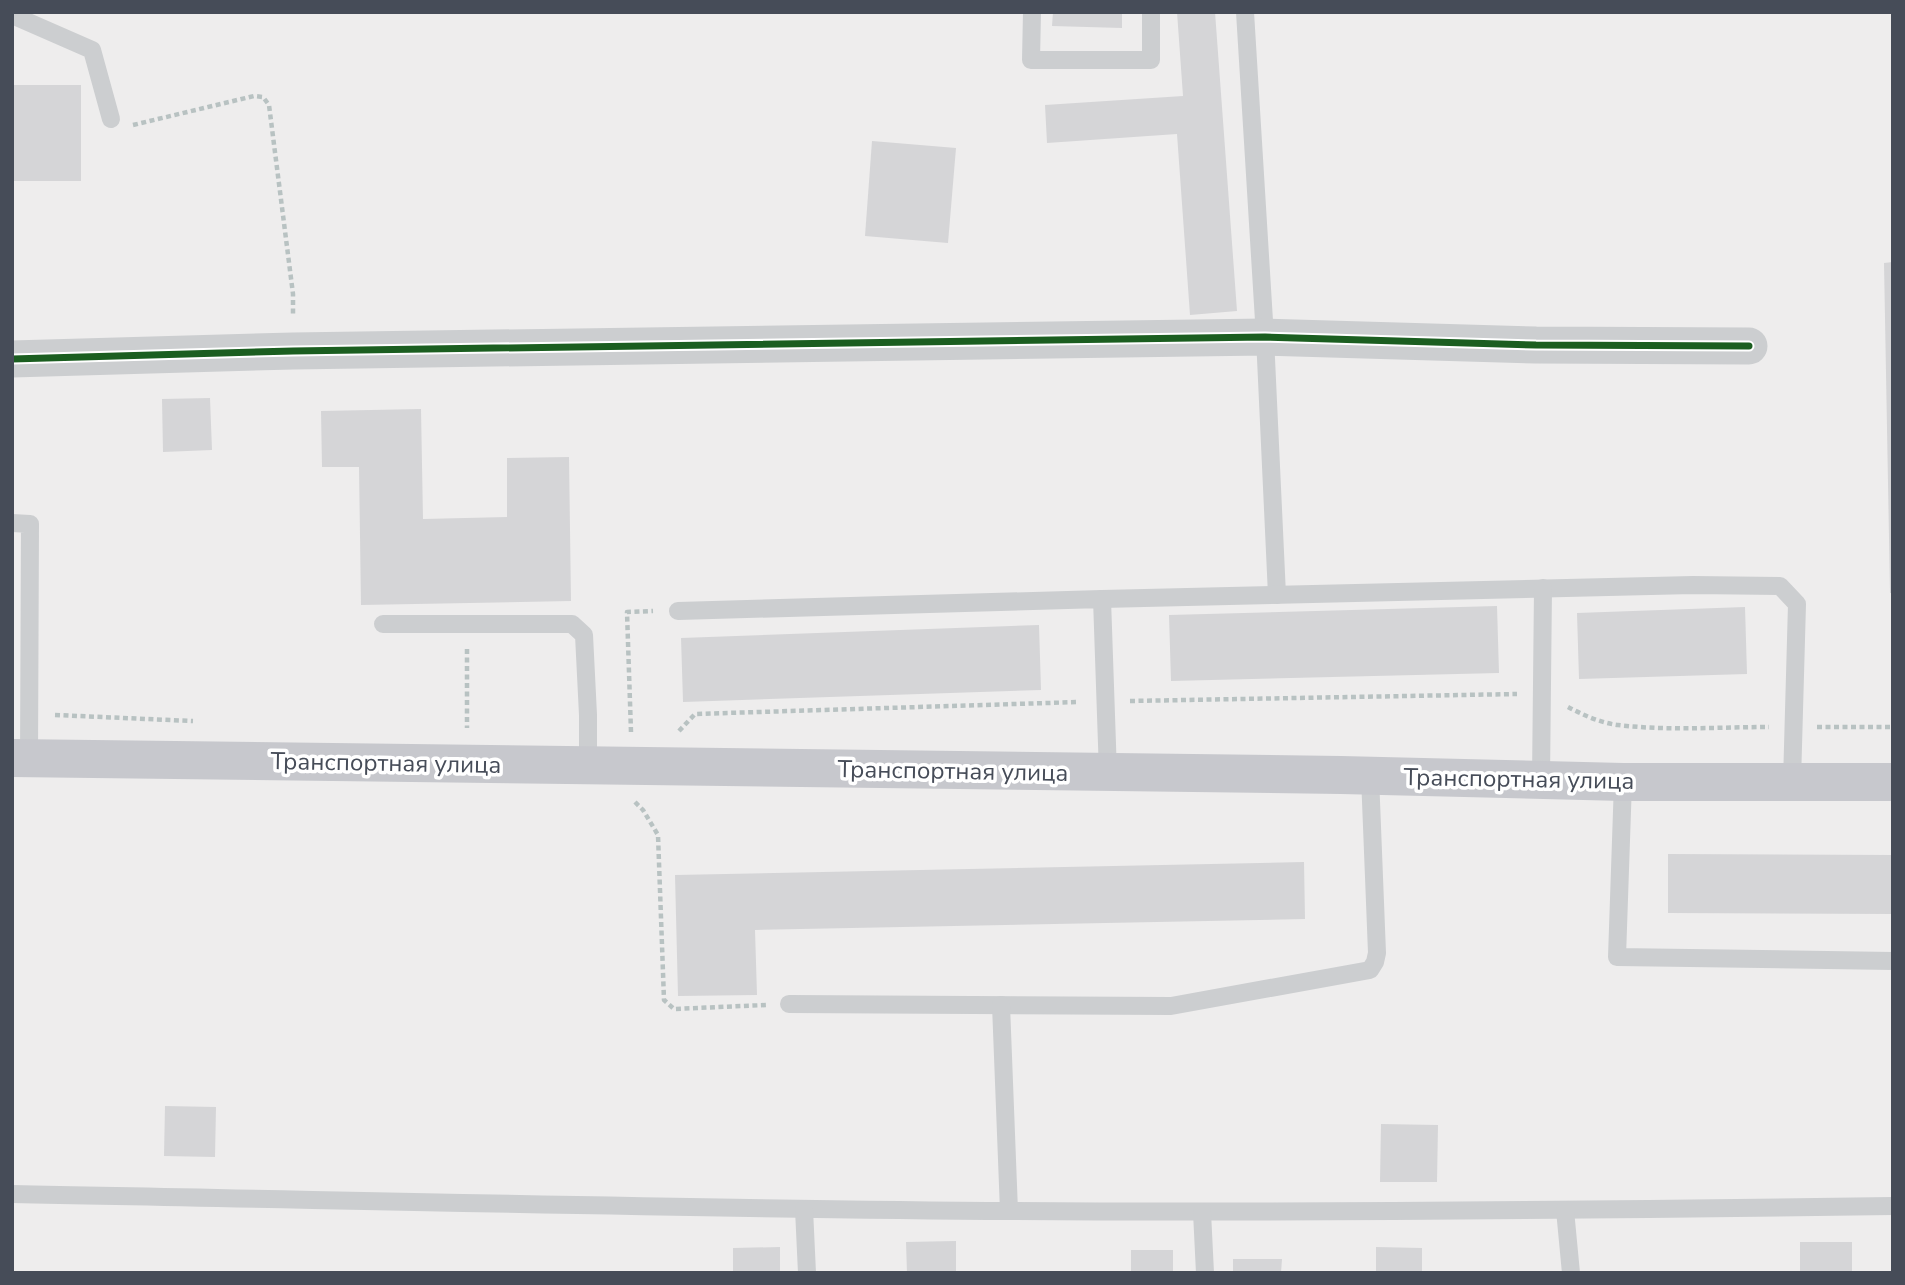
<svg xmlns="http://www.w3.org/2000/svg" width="1905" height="1285" font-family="'Nunito Sans',sans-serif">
<rect width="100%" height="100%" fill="#eeeded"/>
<!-- building -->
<g fill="#d5d5d7">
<path d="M 1053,12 L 1122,12 L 1122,28 L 1052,26 Z"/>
<path d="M 1177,12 L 1215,12 L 1237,311 L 1190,315 L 1177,134 L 1047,143 L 1045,105 L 1183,96 Z"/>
<rect x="12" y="85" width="69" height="96"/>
<path d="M 872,141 L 956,148 L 948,243 L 865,236 Z"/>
<path d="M 1893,262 L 1893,593 L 1890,593 L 1884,263 Z"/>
<path d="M 210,398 L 212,450 L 163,452 L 162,399 Z"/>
<path d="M 421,409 L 423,519 L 507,517 L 507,458 L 569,457 L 571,601 L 361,605 L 359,467 L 322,467 L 321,411 Z"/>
<path d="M 1497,606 L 1499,673 L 1171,681 L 1169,615 Z"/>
<path d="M 1745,607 L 1747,674 L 1579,679 L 1577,613 Z"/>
<path d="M 1039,625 L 1041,690 L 683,702 L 681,638 Z"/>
<path d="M 1668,854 L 1893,855 L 1893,914 L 1668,913 Z"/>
<path d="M 1304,862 L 1305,919 L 755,930 L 757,995 L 678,996 L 675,875 Z"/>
<path d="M 165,1106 L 216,1107 L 215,1157 L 164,1156 Z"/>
<path d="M 1381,1124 L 1438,1125 L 1437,1182 L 1380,1182 Z"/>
<path d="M 956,1241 L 956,1273 L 907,1273 L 906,1242 Z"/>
<rect x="1800" y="1242" width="52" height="31"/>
<path d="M 780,1247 L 780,1273 L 733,1273 L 733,1248 Z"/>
<path d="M 1376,1247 L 1422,1248 L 1422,1273 L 1376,1273 Z"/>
<rect x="1131" y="1250" width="42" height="23"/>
<path d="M 1233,1259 L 1282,1259 L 1281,1273 L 1233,1273 Z"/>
</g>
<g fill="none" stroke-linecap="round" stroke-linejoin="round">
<!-- path -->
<g stroke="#b8c2c2" stroke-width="4.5" stroke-dasharray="5 3.5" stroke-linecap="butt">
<path d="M 133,125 L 254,96 L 263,97 L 269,105 L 293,294 L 293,315"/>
<path d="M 467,649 L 467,728"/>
<path d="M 1130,701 L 1517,694"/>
<path d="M 1568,707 C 1583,715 1601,723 1618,725 C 1668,731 1720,727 1769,727"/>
<path d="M 55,715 L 193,721"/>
<path d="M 1817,727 L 1893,727"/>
<path d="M 679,731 L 695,714 L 1079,702"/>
<path d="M 631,732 L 627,612 L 653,611"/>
<path d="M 635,802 L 643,810 L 658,835 L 664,1000 L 674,1009 L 766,1005"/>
</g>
<!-- service -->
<g stroke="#ccced0" stroke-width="18">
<path d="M 1032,12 L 1031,60 L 1151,60 L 1151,12"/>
<path d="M 1245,12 L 1265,337 L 1277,595"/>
<path d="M 12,15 L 92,50 L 111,119"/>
<path d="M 12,523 L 30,524 L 29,758"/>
<path d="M 1102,599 L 1693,585 L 1780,586 L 1797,604 L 1792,782"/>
<path d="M 678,611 L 1102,599 L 1108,773"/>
<path d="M 383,624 L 572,624 L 584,635 L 588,715 L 588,766"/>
<path d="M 1541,780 L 1543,588"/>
<path d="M 1623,782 L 1617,957 L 1893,961"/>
<path d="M 789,1004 L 1171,1006 L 1370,970 L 1375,962 L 1377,953 L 1370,776"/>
<path d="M 1001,1005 L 1009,1211"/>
<path d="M 12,1194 C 346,1200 680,1209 1014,1211 C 1307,1213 1600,1210 1893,1206"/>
<path d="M 804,1209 L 807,1273"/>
<path d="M 1565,1210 L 1571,1273"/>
<path d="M 1202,1212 L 1205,1273"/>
</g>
<!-- minor -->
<path stroke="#ccced0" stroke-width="37" d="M 12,359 L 293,351 L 1265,337 L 1536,345 L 1749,346"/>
<!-- primary -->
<path stroke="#c7c8cd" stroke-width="38" d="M 12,758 L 1341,775 L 1623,782 L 1893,782"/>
<defs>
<path id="cycleway" d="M 12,359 L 293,351 L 1265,337 L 1536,345 L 1749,346"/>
</defs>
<!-- cycleway casing -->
<use href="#cycleway" stroke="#fff" stroke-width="11"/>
<!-- cycleway -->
<use href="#cycleway" stroke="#1b5e20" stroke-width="7"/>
</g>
<g text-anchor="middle" stroke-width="7" stroke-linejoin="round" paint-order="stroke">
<!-- street labels -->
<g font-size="24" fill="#464c58" stroke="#fff">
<text transform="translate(386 763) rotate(1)" y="8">Транспортная улица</text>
<text transform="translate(953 771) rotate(1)" y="8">Транспортная улица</text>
<text transform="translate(1519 779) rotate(1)" y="8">Транспортная улица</text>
</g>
</g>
<!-- border -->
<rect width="1905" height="1285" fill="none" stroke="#464c58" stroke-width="28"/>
</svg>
